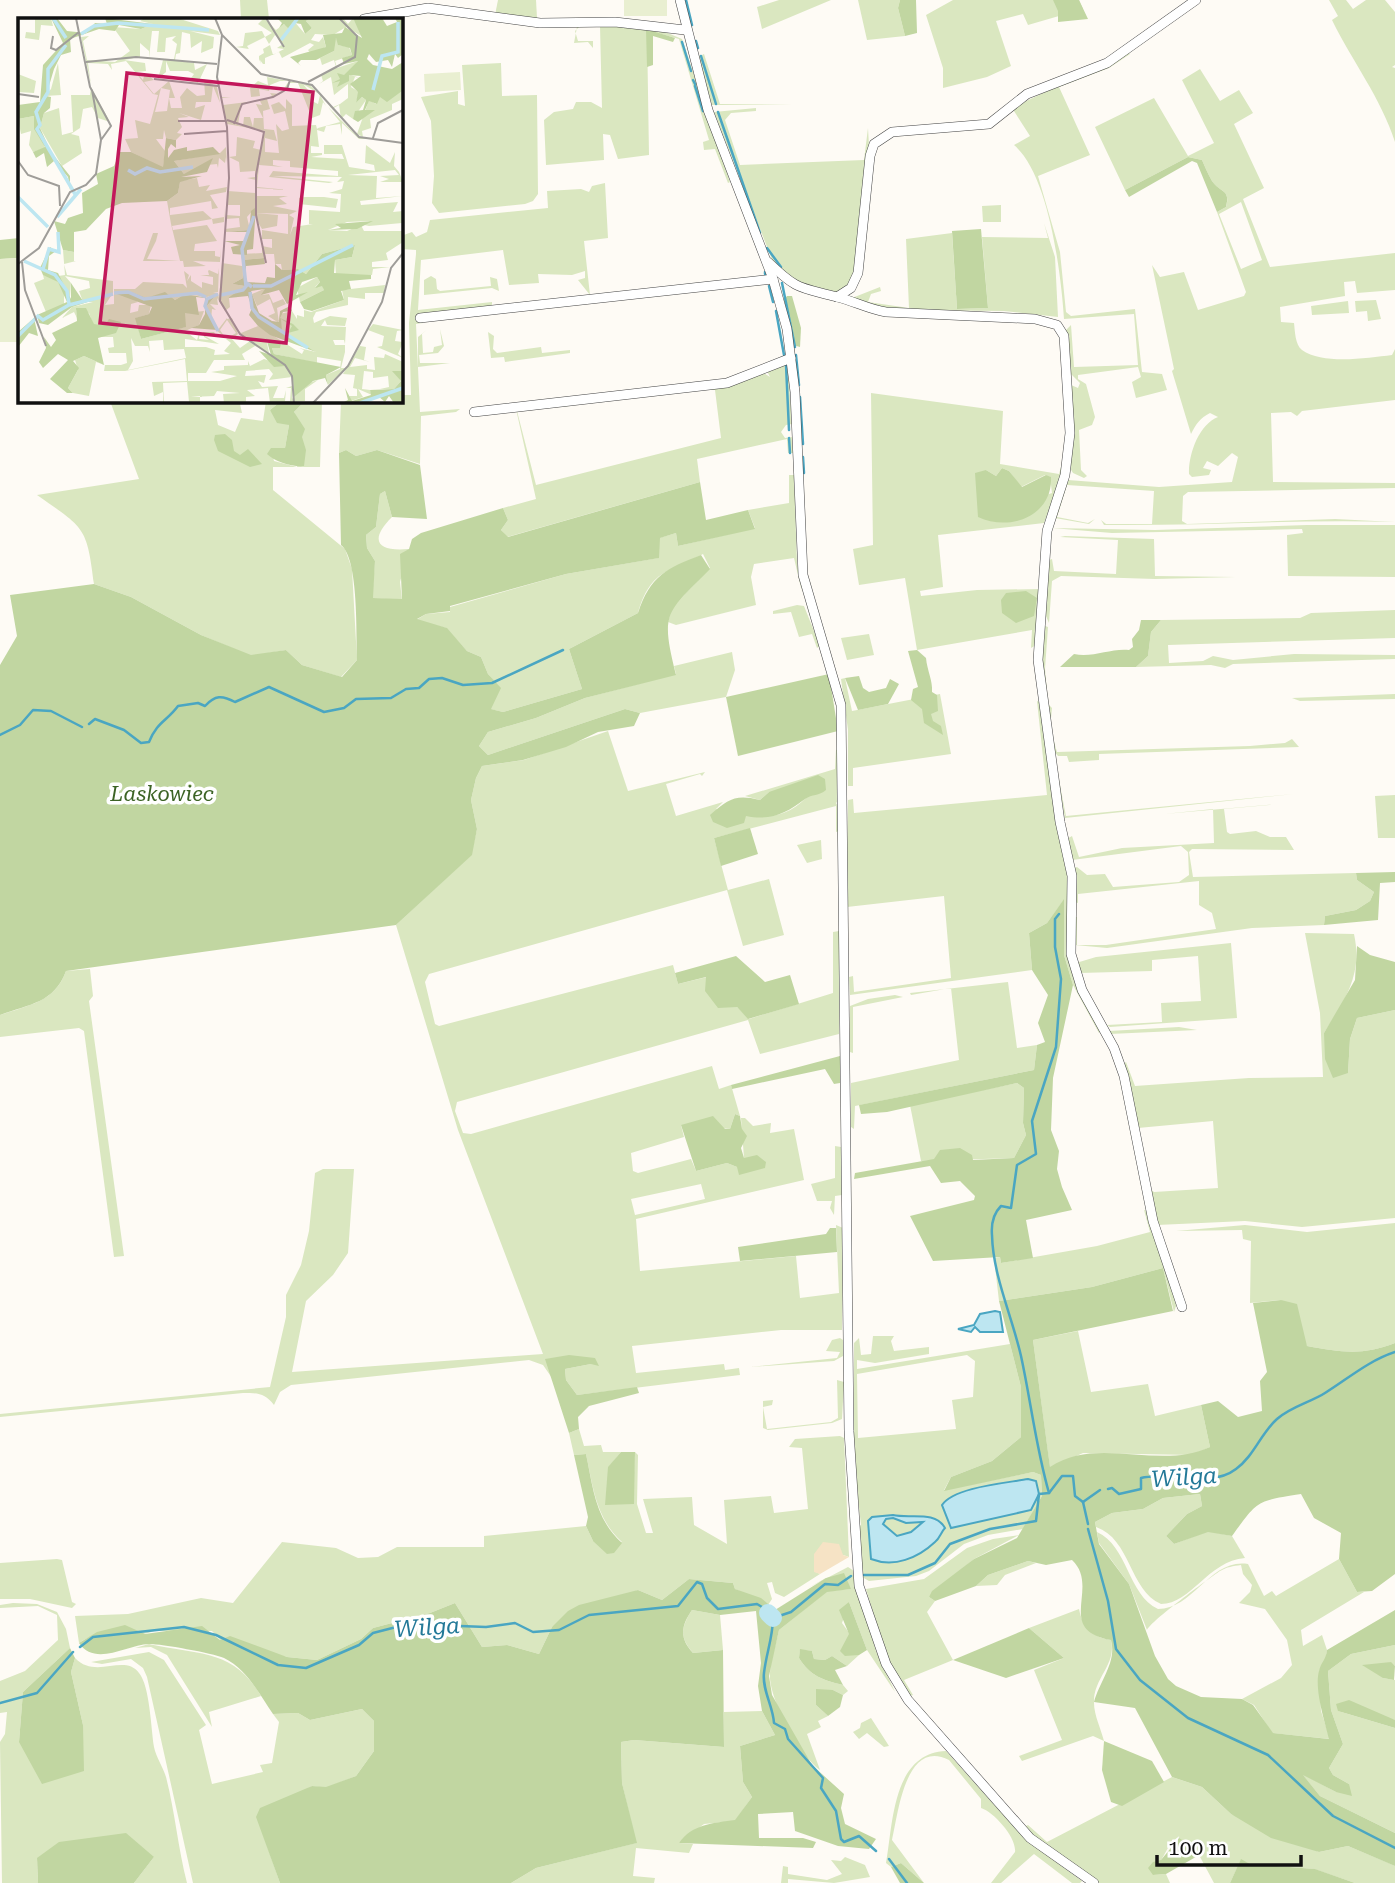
<svg xmlns="http://www.w3.org/2000/svg" width="1395" height="1883" font-family="'Roboto Serif',serif">
<rect width="100%" height="100%" fill="#fefbf5"/>
<!-- green -->
<g fill="#dae7c0" fill-rule="evenodd">
<path d="M 240,0 L 267,0 L 269,19 L 241,19 Z"/>
<path d="M 498,0 L 536,0 L 537,18 L 527,20 L 495,15 Z"/>
<path d="M 779,0 L 831,0 L 762,29 L 757,7 Z"/>
<path d="M 858,0 L 900,0 L 898,8 L 905,36 L 867,40 Z"/>
<path d="M 953,0 L 1079,0 L 1083,9 L 1028,25 L 1023,14 L 996,21 L 1011,66 L 987,77 L 943,88 L 943,68 L 926,15 Z"/>
<path d="M 1329,0 L 1346,0 L 1353,9 L 1366,0 L 1385,0 L 1395,12 L 1395,65 L 1392,67 L 1395,68 L 1395,142 C 1381,98 1352,61 1332,20 L 1338,16 Z"/>
<path d="M 614,25 L 658,29 L 682,39 L 730,182 L 728,183 L 715,149 L 704,150 L 703,142 L 709,140 L 679,39 L 647,30 L 649,155 L 618,159 L 610,135 L 603,134 L 604,160 L 546,165 L 544,120 L 554,112 L 573,109 L 576,102 L 591,102 L 602,108 L 600,26 L 579,27 L 575,31 L 578,41 L 593,41 L 593,48 L 588,42 L 574,43 L 577,27 Z"/>
<path d="M 1128,52 L 1130,54 L 1109,68 L 1059,87 L 1090,155 L 1038,176 L 1060,252 L 1066,312 L 1071,316 L 1135,309 L 1142,372 L 1162,374 L 1167,390 L 1136,398 L 1132,382 L 1141,377 L 1138,367 L 1078,375 L 1078,379 L 1086,384 L 1095,417 L 1092,425 L 1079,430 L 1081,470 L 1087,476 L 1084,478 L 1073,473 L 1070,468 L 1074,429 L 1071,385 L 1078,388 L 1080,383 L 1070,373 L 1066,330 L 1071,325 L 1074,367 L 1138,365 L 1134,314 L 1064,319 C 1061,273 1049,175 1014,145 L 1030,136 L 1012,108 Z"/>
<path d="M 704,54 L 720,104 L 793,105 L 712,105 L 698,57 Z"/>
<path d="M 501,63 L 502,96 L 537,95 L 538,194 L 533,201 L 525,204 L 439,213 L 432,203 L 434,176 L 431,121 L 421,97 L 458,91 L 458,104 L 465,106 L 462,65 Z"/>
<path d="M 1200,69 L 1220,101 L 1239,90 L 1253,113 L 1234,124 L 1264,188 L 1243,199 L 1270,267 L 1395,253 L 1395,290 L 1357,293 L 1355,281 L 1344,282 L 1345,296 L 1280,307 L 1281,322 L 1294,323 C 1295,331 1295,345 1302,350 C 1323,365 1367,358 1392,355 L 1395,349 L 1395,400 L 1302,411 L 1297,416 L 1291,412 L 1271,413 L 1273,482 L 1395,483 L 1395,488 L 1188,492 L 1183,496 L 1182,521 L 1187,524 L 1335,519 L 1395,522 C 1298,519 1201,526 1104,525 L 1101,520 L 1106,524 L 1152,524 L 1154,491 L 1067,485 L 1057,517 L 1088,523 L 1095,519 L 1089,524 L 1055,518 L 1068,480 L 1159,487 L 1232,482 L 1238,457 L 1232,453 L 1218,466 L 1207,461 L 1203,468 L 1211,470 L 1209,475 L 1192,477 L 1189,474 C 1188,455 1199,424 1218,417 L 1210,413 C 1200,418 1196,424 1191,434 L 1172,371 L 1174,369 L 1152,265 L 1160,277 L 1184,272 L 1198,310 L 1244,296 L 1246,292 L 1217,212 L 1226,207 C 1231,189 1220,193 1212,181 C 1208,174 1205,167 1202,160 L 1188,157 L 1125,190 L 1095,127 L 1154,98 L 1188,156 L 1214,143 L 1182,80 ZM 1241,202 L 1262,260 L 1241,269 L 1219,214 Z"/>
<path d="M 756,108 L 756,111 L 731,113 L 725,120 L 740,165 L 864,160 L 868,128 L 869,146 L 858,263 L 849,286 L 835,293 L 802,286 L 773,262 L 714,112 Z"/>
<path d="M 605,183 L 608,238 L 584,241 L 590,295 L 578,280 L 585,278 L 585,271 L 572,275 L 538,274 L 539,283 L 509,285 L 503,250 L 421,260 L 418,310 L 492,302 L 492,307 L 423,319 L 423,323 L 416,324 L 420,412 L 460,409 L 456,412 L 421,416 L 420,464 L 377,450 L 356,456 L 346,450 L 339,453 L 341,401 L 401,401 L 401,395 L 411,395 L 409,323 L 416,254 L 416,250 L 401,249 L 401,236 L 412,232 L 416,237 L 427,232 L 430,220 L 548,208 L 547,191 L 581,189 L 589,192 L 592,186 Z"/>
<path d="M 1001,205 L 1001,222 L 983,222 L 982,206 Z"/>
<path d="M 1044,223 L 1055,257 L 1058,317 L 1004,311 L 890,310 L 852,298 L 880,287 L 881,291 L 871,294 L 868,302 L 909,308 L 906,239 L 952,233 L 957,309 L 988,308 L 982,237 L 1048,238 Z"/>
<path d="M 431,276 L 436,279 L 437,289 L 440,291 L 491,286 L 490,277 L 497,279 L 499,291 L 492,288 L 424,295 L 424,280 Z"/>
<path d="M 1376,300 L 1381,319 L 1368,321 L 1367,311 L 1356,312 L 1355,301 Z"/>
<path d="M 1348,301 L 1349,313 L 1312,315 L 1311,306 Z"/>
<path d="M 428,329 L 422,334 L 423,353 L 433,352 L 434,347 L 442,345 L 440,329 L 444,346 L 438,353 L 419,355 L 420,363 L 450,363 L 418,367 L 418,337 Z"/>
<path d="M 488,332 L 494,336 L 493,349 L 497,353 L 541,347 L 542,353 L 570,350 L 570,353 L 505,362 L 504,357 L 491,358 Z"/>
<path d="M 782,364 L 788,367 L 792,424 L 786,425 L 781,432 L 785,438 L 792,437 L 793,453 L 788,453 L 787,439 L 697,459 L 700,482 L 507,537 L 501,530 L 508,520 L 503,508 L 536,499 L 516,409 L 569,404 L 569,406 L 517,411 L 536,485 L 721,438 L 715,390 L 709,390 L 762,372 L 770,377 L 767,371 Z"/>
<path d="M 871,393 L 1003,411 L 1000,464 L 1059,474 L 1065,453 L 1062,474 L 1044,523 L 938,535 L 943,587 L 920,591 L 921,596 L 977,590 L 1042,589 L 1036,645 L 1031,648 L 1032,630 L 917,650 L 905,578 L 859,585 L 853,549 L 873,545 ZM 1002,468 L 1009,471 L 1021,487 L 1045,475 L 1050,477 L 1052,493 L 978,517 L 986,470 L 996,476 Z"/>
<path d="M 110,401 L 229,401 L 240,404 L 242,413 L 215,410 L 218,425 L 235,432 L 241,418 L 263,421 L 266,401 L 296,401 L 280,402 L 270,410 L 289,425 L 285,448 L 271,448 L 274,461 L 297,467 L 302,437 L 294,412 L 302,404 L 298,401 L 322,401 L 320,467 L 273,467 L 273,490 L 345,549 L 352,569 L 357,660 L 341,677 L 302,665 L 286,650 L 251,656 L 201,635 L 131,597 L 94,584 C 87,526 84,528 37,495 L 139,479 Z"/>
<path d="M 789,475 L 794,475 L 797,563 L 802,592 L 794,558 L 754,564 L 751,577 L 756,605 L 676,625 L 668,622 L 672,608 L 710,568 L 703,554 C 668,573 651,569 638,613 L 569,649 L 582,689 L 503,712 L 490,709 L 500,688 L 488,674 L 481,657 L 467,651 L 446,628 L 416,620 L 426,614 L 450,612 L 450,607 L 566,574 L 658,558 L 659,538 L 676,533 L 678,546 L 755,528 L 748,510 L 789,503 Z"/>
<path d="M 385,491 L 392,517 C 368,541 378,552 409,549 L 400,582 L 402,600 L 372,598 L 375,561 L 367,548 L 366,535 L 376,527 L 380,494 Z"/>
<path d="M 1307,525 L 1395,525 L 1395,577 L 1288,576 L 1287,535 L 1303,533 L 1302,529 L 1112,533 L 1052,528 L 1155,530 Z"/>
<path d="M 1065,536 L 1154,539 L 1155,576 L 1236,577 L 1155,579 L 1061,576 L 1052,581 L 1049,623 L 1045,614 L 1049,560 L 1052,559 L 1054,571 L 1116,574 L 1118,540 L 1060,537 Z"/>
<path d="M 797,605 L 804,606 L 820,646 L 817,648 L 812,634 L 799,637 L 791,612 L 773,614 L 773,611 Z"/>
<path d="M 1395,610 L 1395,638 L 1168,645 L 1169,663 L 1203,661 L 1213,656 L 1233,660 L 1294,654 L 1395,655 L 1395,659 L 1233,664 L 1225,668 L 1211,665 L 1136,667 L 1148,656 L 1151,632 L 1161,620 L 1300,618 L 1311,613 Z"/>
<path d="M 1045,626 L 1048,627 L 1045,669 L 1048,704 L 1052,708 L 1050,728 L 1057,752 L 1250,746 L 1285,743 L 1292,739 L 1299,747 L 1099,754 L 1099,760 L 1069,762 L 1067,756 L 1058,756 L 1052,749 L 1041,667 Z"/>
<path d="M 869,634 L 874,655 L 847,660 L 841,638 Z"/>
<path d="M 732,652 L 735,670 L 726,697 L 640,713 L 625,709 L 488,755 L 479,746 L 488,732 L 536,718 L 585,698 L 676,674 L 674,666 Z"/>
<path d="M 845,678 L 852,711 L 940,694 L 951,754 L 853,768 L 853,786 L 848,786 L 848,730 L 841,679 Z"/>
<path d="M 1395,694 L 1395,699 L 1300,701 L 1292,698 Z"/>
<path d="M 1037,701 L 1039,702 L 1069,873 L 1068,943 L 1101,1030 L 1099,1033 L 1073,985 L 1064,955 L 1063,901 L 1047,923 L 1029,933 L 1032,970 L 850,995 L 849,977 L 853,976 L 854,992 L 951,978 L 944,896 L 847,907 L 848,800 L 853,799 L 854,813 L 1047,795 Z"/>
<path d="M 608,731 L 628,791 L 705,772 L 702,776 L 700,774 L 666,784 L 676,816 L 723,802 L 716,809 C 751,817 780,825 807,797 L 769,792 L 760,800 L 745,796 L 835,769 L 836,750 L 840,749 L 839,800 L 836,803 L 840,809 L 839,831 L 836,832 L 836,806 L 714,838 L 728,890 L 769,879 L 784,935 L 743,946 L 727,890 L 429,974 L 425,982 L 435,1024 L 439,1026 L 673,965 L 678,984 L 707,977 L 749,1019 L 833,993 L 833,932 L 839,931 L 839,1034 L 760,1054 L 748,1020 L 457,1102 L 455,1111 L 463,1133 L 471,1134 L 712,1066 L 719,1089 L 731,1085 L 740,1116 L 735,1114 L 730,1129 L 681,1125 L 684,1137 L 631,1153 L 633,1171 L 638,1173 L 691,1159 L 696,1171 L 727,1163 L 737,1167 L 744,1158 L 741,1118 L 745,1118 L 753,1126 L 771,1123 L 770,1133 L 794,1129 L 804,1180 L 636,1219 L 640,1271 L 796,1256 L 800,1298 L 839,1293 L 836,1225 L 843,1228 L 842,1330 L 781,1330 L 632,1346 L 636,1373 L 724,1364 L 725,1370 L 739,1368 L 740,1375 L 577,1395 L 566,1380 L 565,1369 L 591,1364 L 595,1358 L 546,1359 L 552,1378 L 543,1365 L 529,1360 L 291,1385 L 280,1392 L 274,1405 C 265,1393 257,1393 243,1393 L 0,1417 L 0,1414 L 270,1387 L 286,1317 L 286,1295 L 301,1265 L 309,1231 L 315,1173 L 323,1169 L 354,1169 L 348,1253 L 333,1275 L 306,1301 L 292,1372 L 543,1354 L 458,1130 L 396,925 L 471,855 L 477,829 L 471,800 L 476,778 L 482,766 L 524,760 ZM 701,1184 L 705,1199 L 635,1215 L 631,1199 Z"/>
<path d="M 1056,765 L 1066,816 L 1294,794 L 1065,818 Z"/>
<path d="M 1395,795 L 1395,838 L 1378,838 L 1375,796 Z"/>
<path d="M 1290,803 L 1224,809 L 1227,832 L 1230,834 L 1256,831 L 1270,837 L 1286,837 L 1294,850 L 1192,849 L 1189,852 L 1193,877 L 1356,873 L 1357,880 L 1374,892 L 1370,901 L 1356,910 L 1325,916 L 1324,925 L 1252,928 L 1107,948 L 1075,945 L 1074,917 L 1077,917 L 1077,945 L 1106,945 L 1216,929 L 1212,913 L 1199,905 L 1199,881 L 1078,894 L 1078,903 L 1075,902 L 1074,868 L 1077,867 L 1087,875 L 1105,874 L 1113,887 L 1179,882 L 1189,875 L 1188,852 L 1181,846 L 1072,860 L 1067,839 L 1072,836 L 1079,857 L 1122,848 L 1214,843 L 1213,809 L 1164,814 Z"/>
<path d="M 821,840 L 822,859 L 807,863 L 797,845 Z"/>
<path d="M 1305,933 L 1354,934 C 1363,975 1345,1000 1324,1033 L 1348,1073 L 1350,1039 L 1357,1018 L 1395,1010 L 1395,1218 L 1302,1227 L 1245,1221 L 1157,1225 L 1150,1189 L 1154,1192 L 1218,1188 L 1213,1121 L 1138,1128 L 1123,1065 L 1126,1062 L 1135,1086 L 1249,1078 L 1323,1077 L 1320,1013 Z"/>
<path d="M 1231,943 L 1237,1018 L 1110,1027 L 1101,1021 L 1107,1025 L 1162,1022 L 1161,1003 L 1201,1001 L 1198,956 L 1152,960 L 1152,971 L 1080,973 L 1076,963 L 1096,957 Z"/>
<path d="M 90,969 L 93,996 L 89,1001 L 124,1256 L 114,1257 L 84,1031 L 79,1028 L 0,1037 L 0,1015 C 29,1005 55,1002 66,971 Z"/>
<path d="M 1008,982 L 1017,1048 L 1037,1045 L 1034,1070 L 855,1106 L 854,1129 L 851,1127 L 851,1083 L 959,1060 L 951,988 L 911,995 L 910,993 Z"/>
<path d="M 895,995 L 903,997 L 853,1007 L 853,1053 L 850,1052 L 850,1006 L 868,999 Z"/>
<path d="M 1179,1027 L 1197,1030 L 1110,1034 L 1109,1031 Z"/>
<path d="M 1017,1083 L 1024,1088 L 1023,1123 L 1026,1135 L 1014,1158 L 921,1161 L 910,1105 Z"/>
<path d="M 835,1146 L 841,1147 L 842,1195 L 835,1196 L 834,1215 L 830,1208 L 832,1201 L 817,1201 L 811,1184 L 835,1178 Z"/>
<path d="M 1144,1210 L 1148,1211 L 1177,1303 L 1174,1312 L 1163,1268 L 1092,1287 L 999,1301 L 994,1258 L 1000,1257 L 1001,1263 L 1097,1246 L 1150,1232 Z"/>
<path d="M 1395,1223 L 1395,1343 C 1361,1356 1342,1352 1307,1346 L 1281,1300 L 1250,1303 L 1251,1241 L 1243,1239 L 1242,1230 L 1176,1231 L 1245,1225 L 1307,1232 Z"/>
<path d="M 1078,1331 L 1091,1392 L 1148,1384 L 1155,1416 L 1201,1405 L 1210,1447 L 1193,1455 L 1083,1453 L 1050,1468 L 1033,1340 Z"/>
<path d="M 873,1336 L 894,1336 L 891,1341 L 894,1351 L 929,1347 L 929,1354 L 875,1363 L 857,1360 L 857,1369 L 1010,1344 L 1021,1387 L 1021,1437 L 992,1461 L 951,1477 L 944,1490 L 1033,1472 L 1041,1475 L 1042,1496 L 1023,1529 L 988,1535 L 964,1544 L 929,1571 L 916,1576 L 869,1581 L 862,1577 L 858,1527 L 861,1525 L 854,1463 L 854,1343 L 859,1338 L 861,1355 L 871,1354 ZM 967,1355 L 975,1361 L 973,1397 L 952,1400 L 956,1429 L 858,1438 L 857,1374 Z"/>
<path d="M 840,1338 L 843,1340 L 843,1356 L 834,1361 L 750,1367 L 837,1358 L 840,1352 L 826,1351 L 832,1340 Z"/>
<path d="M 837,1380 L 844,1382 L 842,1419 L 832,1423 L 768,1430 L 763,1428 L 763,1401 L 773,1400 L 772,1405 L 763,1407 L 767,1429 L 831,1422 L 838,1418 Z"/>
<path d="M 579,1429 L 584,1446 L 601,1445 L 603,1452 L 621,1452 L 608,1468 L 608,1491 L 634,1473 L 635,1452 L 638,1455 L 637,1504 L 646,1533 L 653,1533 L 643,1499 L 692,1497 L 694,1525 L 727,1544 L 724,1500 L 771,1496 L 774,1513 L 808,1509 L 802,1448 L 789,1447 L 795,1439 L 840,1436 L 844,1438 L 849,1557 L 843,1555 L 814,1571 L 820,1574 L 784,1597 L 775,1593 L 772,1582 L 767,1583 L 772,1599 L 768,1605 L 735,1589 L 733,1583 L 689,1579 L 662,1600 L 638,1590 L 552,1627 L 539,1654 L 507,1645 L 482,1647 L 455,1603 L 430,1613 L 373,1628 L 361,1639 L 317,1660 L 287,1657 L 220,1640 L 212,1631 L 154,1631 C 126,1642 112,1622 79,1643 L 75,1616 L 128,1614 L 201,1598 L 233,1603 L 282,1542 L 336,1548 L 358,1558 L 378,1557 L 397,1547 L 484,1547 L 484,1536 L 586,1526 L 593,1541 L 622,1542 C 596,1519 593,1487 586,1454 L 574,1455 L 569,1433 Z"/>
<path d="M 1200,1494 L 1202,1506 L 1187,1514 L 1166,1536 L 1174,1544 L 1208,1531 L 1232,1536 L 1245,1558 C 1208,1561 1191,1604 1161,1604 C 1129,1590 1131,1539 1096,1527 L 1095,1522 L 1112,1513 L 1143,1509 L 1163,1498 Z"/>
<path d="M 1097,1532 C 1128,1546 1128,1595 1158,1609 C 1194,1609 1210,1558 1248,1564 L 1264,1596 L 1272,1591 L 1276,1596 L 1339,1559 L 1357,1592 L 1364,1592 L 1301,1630 L 1303,1646 L 1322,1635 L 1327,1650 L 1326,1660 L 1319,1671 L 1321,1711 L 1330,1739 L 1272,1733 L 1254,1705 L 1242,1699 L 1281,1678 L 1292,1665 L 1287,1640 L 1265,1609 L 1239,1603 L 1250,1592 L 1252,1585 L 1243,1574 L 1241,1565 C 1233,1566 1227,1567 1220,1571 C 1208,1579 1151,1621 1147,1630 L 1129,1584 L 1099,1543 Z"/>
<path d="M 1019,1535 L 974,1559 L 929,1597 L 935,1601 L 927,1612 L 953,1660 L 904,1680 L 913,1695 L 910,1696 L 887,1659 L 866,1589 L 924,1579 L 967,1548 L 993,1539 Z"/>
<path d="M 57,1559 L 62,1560 L 72,1602 L 76,1604 L 72,1608 L 30,1599 L 0,1599 L 0,1563 Z"/>
<path d="M 1028,1561 L 1036,1563 L 1005,1575 L 997,1585 L 976,1586 L 988,1575 Z"/>
<path d="M 848,1567 L 854,1571 L 876,1651 L 895,1692 L 867,1650 L 849,1602 L 842,1623 L 850,1634 L 845,1646 L 859,1655 L 847,1666 L 832,1656 L 825,1660 L 814,1659 L 812,1651 L 800,1650 L 799,1658 C 810,1676 823,1680 843,1685 L 848,1691 L 843,1695 L 833,1690 L 816,1690 L 816,1705 L 828,1716 L 818,1721 L 821,1727 L 807,1734 L 820,1770 C 800,1756 772,1704 770,1679 C 769,1664 776,1645 779,1630 L 827,1591 L 851,1589 L 826,1578 L 806,1589 Z"/>
<path d="M 13,1603 L 37,1604 L 57,1612 L 66,1629 L 70,1648 L 23,1692 L 19,1742 L 83,1725 L 71,1672 L 75,1658 C 96,1680 124,1653 139,1673 C 150,1686 151,1729 154,1747 C 156,1757 163,1767 166,1777 C 175,1812 178,1848 187,1883 L 134,1883 L 154,1857 L 37,1858 L 38,1883 L 2,1883 L 0,1742 L 5,1734 L 7,1712 L 0,1713 L 0,1681 L 25,1671 L 58,1640 L 57,1615 L 38,1606 L 0,1608 L 0,1605 Z"/>
<path d="M 1079,1609 C 1083,1628 1092,1637 1111,1640 C 1117,1665 1093,1678 1094,1703 C 1094,1715 1101,1729 1104,1741 L 1093,1736 L 1022,1761 L 1019,1756 L 1062,1740 L 1034,1670 L 1064,1658 L 1029,1628 Z"/>
<path d="M 692,1610 L 720,1615 L 723,1650 L 693,1653 C 679,1637 681,1627 692,1610 Z"/>
<path d="M 149,1644 C 197,1655 233,1648 261,1696 L 209,1712 L 212,1727 L 167,1655 L 151,1647 L 135,1648 Z"/>
<path d="M 1395,1645 L 1395,1666 L 1390,1662 L 1383,1678 L 1395,1680 L 1395,1720 L 1338,1711 L 1395,1728 L 1395,1833 L 1320,1796 L 1301,1773 L 1336,1792 L 1349,1784 L 1333,1775 L 1329,1768 L 1343,1744 L 1331,1710 L 1328,1671 L 1351,1654 Z"/>
<path d="M 149,1652 L 164,1660 L 206,1725 L 199,1730 L 212,1784 L 263,1772 L 260,1765 L 272,1763 L 279,1722 L 273,1714 L 298,1713 L 310,1720 L 362,1709 L 374,1721 L 374,1751 L 356,1776 L 326,1788 L 312,1786 L 257,1817 L 280,1883 L 193,1883 L 147,1677 L 143,1668 L 131,1659 L 102,1664 L 91,1662 Z"/>
<path d="M 762,1711 L 775,1735 L 740,1746 L 743,1782 L 752,1797 L 735,1821 L 704,1824 L 679,1843 L 693,1844 L 689,1853 L 636,1848 L 633,1876 L 655,1878 L 654,1883 L 511,1883 L 536,1868 L 636,1843 L 622,1783 L 621,1742 L 634,1740 L 724,1747 L 724,1712 Z"/>
<path d="M 871,1718 L 889,1746 L 884,1747 L 867,1733 L 859,1739 L 853,1732 L 860,1728 L 861,1723 Z"/>
<path d="M 946,1751 L 1025,1839 L 1082,1881 L 1080,1883 L 1072,1883 L 1034,1854 L 1001,1883 L 991,1883 L 1015,1852 C 1017,1838 994,1812 981,1808 L 981,1799 L 949,1760 C 905,1738 898,1815 892,1840 L 924,1883 L 901,1863 L 891,1867 L 886,1863 C 893,1825 892,1753 946,1751 Z"/>
<path d="M 1172,1777 L 1202,1787 L 1231,1814 L 1319,1852 L 1348,1846 L 1391,1864 L 1395,1866 L 1395,1883 L 1355,1883 L 1314,1869 L 1250,1864 L 1241,1860 L 1230,1883 L 1214,1883 L 1199,1855 L 1194,1858 L 1188,1844 L 1169,1846 L 1153,1875 L 1166,1874 L 1170,1883 L 1099,1883 L 1046,1847 L 1024,1827 L 1028,1825 L 1047,1842 Z"/>
<path d="M 845,1857 L 865,1865 L 870,1877 L 834,1883 L 788,1879 L 788,1883 L 781,1883 L 783,1866 L 788,1867 L 788,1874 L 827,1880 L 842,1874 L 831,1860 L 841,1861 Z"/>
</g>
<!-- forest -->
<g fill="#c1d6a1">
<path d="M 900,0 L 916,0 L 917,33 L 905,36 L 898,8 Z"/>
<path d="M 1053,0 L 1079,0 L 1088,19 L 1058,22 L 1058,11 Z"/>
<path d="M 646,29 L 675,38 L 673,42 L 653,36 L 653,65 L 647,67 Z"/>
<path d="M 1188,157 L 1202,160 C 1205,167 1208,174 1212,181 C 1220,193 1231,189 1226,207 L 1217,212 L 1197,163 L 1192,161 L 1129,197 L 1125,190 Z"/>
<path d="M 981,229 L 988,308 L 957,309 L 952,231 Z"/>
<path d="M 19,238 L 19,258 L 0,259 L 0,240 Z"/>
<path d="M 787,296 L 792,296 L 801,328 L 800,347 L 793,345 L 784,300 Z"/>
<path d="M 298,401 L 302,404 L 294,412 L 305,429 L 302,437 L 306,450 L 304,466 C 292,467 275,462 267,454 L 271,448 L 285,448 L 289,425 L 277,423 L 270,410 L 280,402 Z"/>
<path d="M 225,434 L 232,440 L 234,451 L 240,455 L 248,449 L 262,464 L 250,467 L 218,451 L 214,440 L 215,435 Z"/>
<path d="M 346,450 L 356,456 L 377,450 L 420,465 L 427,519 L 392,517 L 385,491 L 380,494 L 376,527 L 366,535 L 367,548 L 375,561 L 373,598 L 402,599 L 400,554 L 409,549 L 412,539 L 421,533 L 503,508 L 508,520 L 501,530 L 508,537 L 700,482 L 706,520 L 748,510 L 755,529 L 678,546 L 676,533 L 660,538 L 659,558 L 566,574 L 450,606 L 450,611 L 426,614 L 417,619 L 447,628 L 467,651 L 481,657 L 488,674 L 501,688 L 491,709 L 503,712 L 582,689 L 569,649 L 638,613 C 650,576 667,568 701,555 L 710,569 C 666,614 660,611 676,675 L 585,698 L 536,718 L 488,732 L 479,746 L 488,755 L 625,709 L 640,713 L 634,726 L 598,732 L 566,747 L 523,760 L 482,766 L 476,778 L 471,800 L 477,829 L 472,855 L 396,925 L 66,971 C 54,1003 30,1004 0,1015 L 0,665 L 17,636 L 10,595 L 94,584 L 131,597 L 201,635 L 251,655 L 286,650 L 302,665 L 342,677 L 357,660 C 356,636 359,559 341,545 L 339,453 Z"/>
<path d="M 1002,468 L 1009,471 L 1022,487 L 1046,475 L 1051,477 C 1053,516 1010,532 978,517 L 975,473 L 986,470 L 996,476 Z"/>
<path d="M 1026,591 L 1037,598 L 1034,616 L 1016,623 L 1002,613 L 1001,600 L 1006,593 Z"/>
<path d="M 1141,620 L 1161,620 L 1151,632 L 1148,656 L 1136,667 L 1060,667 L 1074,654 C 1093,658 1111,648 1129,650 L 1133,647 L 1132,639 L 1139,630 Z"/>
<path d="M 917,650 L 926,658 C 927,670 933,681 932,692 L 937,695 L 938,711 L 931,714 L 933,721 L 941,726 L 943,735 L 924,723 L 922,709 L 911,700 L 913,689 L 918,687 L 908,651 Z"/>
<path d="M 829,674 L 838,731 L 738,756 L 726,697 Z"/>
<path d="M 859,676 L 863,688 L 869,692 L 886,688 L 890,679 L 899,684 L 888,704 L 858,710 L 845,678 Z"/>
<path d="M 818,775 L 825,779 L 826,790 C 819,796 812,794 805,799 C 787,813 771,821 746,816 L 744,823 L 727,828 L 713,822 L 710,815 C 729,799 735,794 760,800 L 769,792 Z"/>
<path d="M 750,828 L 758,854 L 721,866 L 714,838 Z"/>
<path d="M 1395,872 L 1395,882 L 1380,883 L 1378,920 L 1324,925 L 1325,916 L 1356,910 L 1370,901 L 1374,892 L 1357,880 L 1356,873 Z"/>
<path d="M 1064,899 L 1064,955 L 1073,985 L 1053,1078 L 1051,1130 L 1059,1151 L 1057,1169 L 1062,1187 L 1072,1210 L 1026,1220 L 1033,1258 L 1001,1263 L 1000,1257 L 933,1261 L 910,1216 L 974,1200 L 975,1196 L 960,1181 L 941,1183 L 930,1166 L 854,1179 L 855,1173 L 934,1159 L 940,1150 L 960,1148 L 972,1155 L 973,1160 L 1014,1158 L 1026,1135 L 1023,1123 L 1024,1088 L 1017,1083 L 887,1112 L 861,1114 L 859,1105 L 1034,1070 L 1037,1045 L 1045,1042 L 1038,1023 L 1048,995 L 1032,970 L 1029,933 L 1047,923 Z"/>
<path d="M 1357,946 L 1370,955 L 1395,962 L 1395,1010 L 1357,1018 L 1350,1039 L 1348,1073 L 1333,1078 L 1325,1059 L 1324,1033 L 1355,980 Z"/>
<path d="M 736,956 L 765,982 L 790,975 L 799,1004 L 748,1019 L 737,1007 L 718,1008 L 705,991 L 706,977 L 678,984 L 675,973 Z"/>
<path d="M 840,1056 L 840,1083 L 834,1084 L 825,1069 L 732,1089 L 731,1085 Z"/>
<path d="M 735,1114 L 740,1116 L 742,1129 L 747,1136 L 741,1148 L 744,1158 L 757,1155 L 766,1162 L 765,1168 L 739,1175 L 737,1167 L 727,1163 L 696,1171 L 681,1125 L 713,1116 L 725,1129 L 730,1129 Z"/>
<path d="M 830,1228 L 836,1228 L 837,1252 L 740,1261 L 738,1247 L 826,1234 Z"/>
<path d="M 1163,1268 L 1173,1311 L 1033,1340 L 1050,1467 C 1097,1435 1160,1471 1210,1447 L 1201,1405 L 1218,1401 L 1238,1417 L 1262,1411 L 1260,1381 L 1267,1372 L 1253,1303 L 1281,1300 L 1297,1304 L 1307,1346 C 1342,1352 1361,1356 1395,1343 L 1395,1574 L 1372,1591 L 1357,1592 L 1339,1559 L 1341,1533 L 1314,1518 L 1301,1494 C 1256,1501 1258,1500 1232,1536 L 1208,1532 L 1174,1544 L 1166,1536 L 1187,1514 L 1202,1506 L 1200,1494 L 1163,1498 L 1143,1509 L 1112,1513 L 1095,1522 L 1099,1544 L 1129,1584 L 1155,1656 L 1168,1679 L 1176,1686 L 1201,1697 L 1242,1699 L 1253,1705 L 1273,1733 L 1329,1739 C 1325,1722 1314,1689 1319,1671 C 1321,1662 1326,1660 1327,1650 L 1395,1610 L 1395,1645 L 1351,1654 L 1328,1671 L 1331,1710 L 1343,1744 L 1329,1768 L 1333,1775 L 1349,1784 L 1352,1796 L 1336,1792 L 1303,1775 L 1320,1796 L 1395,1833 L 1395,1866 L 1348,1846 L 1319,1852 L 1271,1838 L 1231,1814 L 1202,1787 L 1172,1777 L 1135,1708 L 1094,1702 C 1100,1680 1117,1662 1111,1640 C 1054,1630 1101,1587 1072,1560 L 1046,1565 L 1028,1561 L 988,1575 L 976,1586 L 935,1601 L 929,1597 L 932,1591 L 974,1559 L 1017,1538 L 1042,1496 L 1041,1475 L 1033,1472 L 944,1491 L 951,1477 L 992,1461 L 1021,1437 L 1021,1387 L 999,1301 L 1092,1287 Z"/>
<path d="M 569,1355 L 595,1358 L 599,1366 L 591,1364 L 565,1369 L 566,1380 L 577,1395 L 637,1387 L 639,1393 L 589,1406 L 578,1417 L 579,1429 L 569,1433 L 545,1359 Z"/>
<path d="M 621,1452 L 635,1452 L 634,1504 L 605,1505 L 608,1467 Z"/>
<path d="M 586,1454 C 593,1487 595,1519 622,1543 L 614,1553 L 607,1554 L 593,1541 L 586,1526 L 588,1517 L 574,1455 Z"/>
<path d="M 844,1573 L 851,1589 L 827,1592 L 779,1630 L 769,1676 L 772,1695 L 812,1765 L 844,1794 L 841,1808 L 845,1824 L 876,1839 L 869,1849 L 838,1846 L 795,1831 L 793,1812 L 758,1814 L 759,1838 L 803,1838 L 816,1842 L 813,1848 L 679,1843 C 692,1824 714,1823 735,1820 L 752,1797 L 743,1782 L 740,1746 L 775,1735 L 762,1711 L 758,1686 L 761,1663 L 756,1611 L 720,1615 L 692,1610 C 681,1626 679,1638 693,1653 L 723,1650 L 724,1747 L 634,1740 L 621,1742 L 622,1783 L 637,1843 L 536,1868 L 511,1883 L 280,1883 L 256,1817 L 260,1808 L 312,1786 L 326,1787 L 356,1776 L 374,1751 L 374,1721 L 362,1709 L 310,1720 L 298,1713 L 273,1714 C 259,1694 247,1669 224,1658 C 212,1653 162,1644 149,1644 C 127,1645 95,1667 79,1643 L 97,1632 L 125,1625 L 145,1634 L 202,1626 L 220,1640 L 230,1636 L 287,1657 L 317,1660 L 361,1639 L 373,1628 L 430,1613 L 455,1603 L 482,1647 L 507,1645 L 539,1654 L 552,1627 L 568,1611 L 579,1605 L 638,1590 L 662,1600 L 689,1579 L 733,1583 L 735,1589 L 761,1598 L 775,1610 L 826,1578 Z"/>
<path d="M 849,1602 L 867,1650 L 859,1655 L 845,1656 L 840,1651 L 849,1634 L 839,1610 Z"/>
<path d="M 1029,1628 L 1064,1658 L 1006,1678 L 953,1660 Z"/>
<path d="M 70,1648 L 75,1658 L 71,1672 L 83,1725 L 84,1771 L 42,1784 L 19,1742 L 23,1692 Z"/>
<path d="M 800,1649 L 812,1651 L 814,1659 L 825,1660 L 832,1656 L 847,1666 L 835,1670 L 843,1685 C 823,1680 810,1676 799,1658 Z"/>
<path d="M 1391,1662 L 1395,1666 L 1394,1680 L 1383,1678 L 1362,1665 Z"/>
<path d="M 816,1689 L 833,1690 L 843,1695 L 840,1707 L 828,1716 L 816,1705 Z"/>
<path d="M 1349,1700 L 1395,1720 L 1395,1728 L 1338,1711 L 1336,1704 Z"/>
<path d="M 1104,1741 L 1152,1761 L 1164,1782 L 1122,1806 L 1111,1802 L 1102,1770 Z"/>
<path d="M 126,1833 L 154,1857 L 134,1883 L 38,1883 L 37,1858 L 59,1842 Z"/>
<path d="M 1179,1838 L 1188,1844 L 1194,1858 L 1166,1874 L 1153,1875 L 1148,1868 L 1153,1862 L 1161,1860 Z"/>
<path d="M 1241,1859 L 1250,1864 L 1315,1869 L 1355,1883 L 1230,1883 Z"/>
<path d="M 901,1863 L 924,1883 L 900,1883 L 891,1867 Z"/>
</g>
<!-- sand -->
<path fill="#f6e3c5" d="M 823,1542 L 839,1544 L 843,1555 L 849,1557 L 820,1574 L 814,1572 L 814,1554 Z"/>
<!-- pitch -->
<g fill="#e9efd1">
<rect x="624" y="0" width="43" height="16"/>
<path d="M 460,72 L 461,90 L 425,92 L 424,74 Z"/>
<path d="M 19,258 L 19,342 L 0,342 L 0,259 Z"/>
</g>
<!-- water -->
<g fill="#bde6f1" stroke="#4aa6c2" stroke-width="2" fill-rule="evenodd">
<path d="M 995,1311 L 1000,1312 L 1003,1332 L 980,1332 L 975,1327 L 971,1332 L 958,1329 L 974,1325 L 980,1314 Z"/>
<path d="M 1028,1479 L 1036,1481 L 1039,1494 L 1031,1510 L 951,1528 L 942,1505 C 954,1487 1007,1483 1028,1479 Z"/>
<path d="M 893,1515 C 910,1519 935,1510 945,1528 C 941,1532 940,1538 935,1542 C 918,1558 894,1568 871,1559 L 868,1521 L 872,1517 ZM 893,1518 L 906,1523 L 923,1522 L 911,1532 L 897,1536 L 883,1524 L 886,1519 Z"/>
</g>
<g fill="none" stroke-linecap="round" stroke-linejoin="round">
<!-- stream -->
<g stroke="#4aa6c2" stroke-width="2.5">
<path d="M 686,0 L 692,25"/>
<path d="M 696,41 L 698,48"/>
<path d="M 682,42 L 691,71"/>
<path d="M 701,56 L 716,104"/>
<path d="M 693,80 L 695,84"/>
<path d="M 695,86 L 703,111"/>
<path d="M 718,112 L 760,233"/>
<path d="M 767,248 L 781,267"/>
<path d="M 765,272 L 765,274"/>
<path d="M 782,283 L 795,347"/>
<path d="M 769,286 L 773,302"/>
<path d="M 776,311 L 784,355"/>
<path d="M 796,355 L 799,385"/>
<path d="M 786,365 L 789,430"/>
<path d="M 800,397 L 803,444"/>
<path d="M 789,438 L 790,453"/>
<path d="M 803,457 L 804,473"/>
<path d="M 89,724 L 95,719 L 124,730 L 141,743 L 149,742 C 157,722 167,721 178,706 L 198,703 L 205,706 C 215,695 222,695 235,702 L 269,687 L 324,712 L 344,708 L 356,699 L 391,698 L 406,689 L 419,688 L 429,679 L 442,678 L 463,685 L 492,683 L 563,650"/>
<path d="M 0,735 L 20,725 L 33,710 L 51,711 L 82,727"/>
<path d="M 1108,1489 L 1112,1488 L 1119,1494 L 1141,1489 L 1141,1478 C 1169,1471 1210,1489 1236,1469 C 1254,1456 1261,1433 1277,1419 C 1290,1407 1311,1402 1325,1393 C 1349,1378 1368,1361 1395,1352"/>
<path d="M 1049,1493 C 1036,1448 1031,1402 1021,1356 C 1012,1316 993,1276 992,1235 C 991,1223 993,1214 1001,1206 L 1011,1208 L 1017,1165 L 1036,1154 L 1032,1121 L 1056,1047 L 1061,979 L 1055,947 L 1055,919 L 1059,914"/>
<path d="M 1083,1502 L 1088,1524"/>
<path d="M 1083,1502 L 1100,1490"/>
<path d="M 1088,1529 L 1108,1601 L 1116,1649 L 1140,1680 L 1188,1718 L 1268,1755 L 1333,1816 L 1395,1848"/>
<path d="M 864,1575 L 908,1575 L 935,1563 L 950,1544 L 990,1529 L 1036,1521 L 1039,1494 L 1049,1493 L 1062,1476 L 1073,1476 L 1075,1496 L 1083,1502"/>
<path d="M 851,1576 L 838,1585 L 825,1584 L 791,1612 L 773,1618 C 773,1637 766,1654 764,1673 C 762,1690 773,1706 774,1723 L 785,1729 L 788,1739 L 823,1778 L 821,1788 L 836,1811 L 841,1839 L 844,1842 L 859,1836 L 876,1851"/>
<path d="M 80,1647 L 93,1637 L 184,1627 L 216,1635 L 278,1665 L 306,1668 L 359,1645 L 373,1633 L 408,1624 L 486,1627 L 515,1623 L 533,1632 L 559,1630 L 589,1615 L 678,1606 L 697,1582 L 702,1584 L 707,1598 L 718,1609 L 757,1604 L 762,1607"/>
<path d="M 0,1703 L 37,1693 L 73,1652"/>
<path d="M 889,1859 L 907,1883"/>
</g>
<!-- river -->
<path stroke="#bde6f1" stroke-width="18" d="M 768,1613 L 773,1618"/>
<defs>
<g id="street">
<path d="M 680,0 L 708,110 L 773,279 L 787,329 L 795,392 L 803,575 L 841,705 L 849,1431 L 859,1586 L 886,1664 L 908,1700 L 1030,1838 L 1094,1883"/>
<path d="M 364,19 L 428,8 L 540,23 L 615,22 L 685,30"/>
<path d="M 768,262 C 798,291 800,287 837,297 C 854,301 868,309 886,312 L 1035,319 L 1057,325 L 1064,336 L 1070,433 L 1065,475 L 1047,531 L 1038,660 L 1060,822 L 1072,876 L 1071,954 L 1082,990 L 1114,1048 L 1124,1076 L 1153,1221 L 1182,1307"/>
<path d="M 837,297 L 851,288 L 858,273 L 870,156 L 874,144 L 892,132 L 989,124 L 1027,94 L 1107,63 L 1196,0"/>
<path d="M 420,318 L 773,279"/>
<path d="M 474,412 L 727,383 L 791,358"/>
</g>
</defs>
<!-- street casing -->
<use href="#street" stroke="#434343" stroke-width="10"/>
<!-- street -->
<use href="#street" stroke="#fff" stroke-width="9"/>
</g>
<g text-anchor="middle" stroke-width="7" stroke-linejoin="round" paint-order="stroke">
<!-- park labels -->
<g font-size="21" font-style="italic" fill="#3c6325" stroke="#fff">
<text x="162" y="801">Laskowiec</text>
</g>
<!-- water labels -->
<g font-size="23" font-style="italic" fill="#237998" stroke="#fff">
<text transform="translate(1184 1477) rotate(-4)" y="8">Wilga</text>
<text transform="translate(427 1627) rotate(-4)" y="8">Wilga</text>
</g>
</g>
<!-- overview -->
<g transform="translate(18 18)">
<rect width="385" height="385" fill="#fefbf5"/>
<path d="M 17,0 L 33,0 L 35,8 L 23,7 L 21,22 L 7,20 L 8,14 L 17,15 ZM 127,0 L 159,0 L 200,13 L 202,17 L 172,13 L 196,19 L 195,30 L 183,35 L 184,23 L 173,30 L 172,16 L 164,14 L 162,35 L 158,36 L 157,42 L 176,45 L 177,52 L 189,46 L 180,65 L 171,63 L 176,56 L 170,53 L 152,53 L 148,43 L 148,54 L 140,61 L 145,42 L 156,41 L 159,26 L 154,22 L 158,18 L 148,20 L 147,34 L 139,34 L 141,13 L 134,13 L 131,40 L 131,33 L 122,25 L 122,39 L 106,42 L 127,45 L 128,53 L 118,54 L 125,62 L 126,58 L 130,57 L 136,62 L 126,64 L 136,76 L 151,63 L 157,80 L 151,80 L 153,90 L 164,90 L 162,79 L 169,70 L 179,78 L 187,77 L 186,61 L 199,69 L 202,85 L 195,68 L 193,84 L 178,84 L 177,90 L 187,87 L 183,102 L 161,95 L 171,99 L 160,100 L 164,109 L 159,115 L 164,116 L 158,122 L 148,120 L 146,112 L 145,121 L 138,121 L 147,133 L 145,150 L 113,134 L 107,121 L 120,120 L 117,102 L 132,106 L 140,77 L 135,76 L 108,43 L 93,46 L 94,52 L 90,46 L 70,45 L 73,67 L 63,19 L 71,18 L 65,23 L 69,42 L 97,44 L 112,33 L 95,9 L 123,11 L 135,6 L 122,3 ZM 143,70 L 152,72 L 149,93 L 137,94 ZM 246,0 L 258,12 L 266,6 L 274,10 L 275,2 L 287,16 L 294,10 L 288,3 L 292,0 L 325,0 L 330,6 L 335,0 L 345,19 L 328,9 L 315,17 L 297,16 L 293,22 L 301,24 L 305,19 L 308,29 L 293,36 L 290,32 L 296,27 L 292,25 L 264,40 L 261,34 L 247,40 L 247,46 L 245,46 L 242,42 L 243,46 L 241,41 L 241,38 L 246,35 L 245,31 L 252,27 L 255,37 L 266,31 L 259,30 L 265,26 L 257,17 L 251,26 L 247,19 L 229,28 L 231,31 L 218,29 L 225,28 L 227,15 L 244,13 L 247,19 L 254,15 L 240,6 ZM 320,20 L 320,27 L 331,29 L 334,37 L 317,43 L 319,50 L 340,43 L 330,56 L 342,60 L 337,59 L 333,69 L 341,74 L 338,85 L 344,79 L 348,82 L 335,101 L 328,96 L 323,101 L 321,87 L 314,91 L 319,97 L 305,79 L 309,84 L 315,80 L 309,84 L 313,90 L 322,86 L 330,80 L 330,66 L 316,77 L 313,59 L 301,66 L 305,63 L 303,57 L 318,49 L 316,42 L 304,47 L 302,40 L 316,33 L 314,22 ZM 40,45 L 43,77 L 27,78 L 33,71 ZM 0,56 L 18,63 L 16,75 L 0,74 ZM 249,59 L 292,67 L 301,76 L 285,66 L 296,79 L 294,83 L 300,86 L 302,77 L 308,88 L 305,84 L 302,97 L 294,100 L 280,65 L 271,65 L 270,70 L 263,75 L 271,63 L 262,63 L 252,67 L 251,73 L 241,71 L 242,78 L 233,79 L 232,70 L 240,63 L 250,67 ZM 385,65 L 385,81 L 374,86 L 374,92 L 352,101 L 353,110 L 344,113 L 345,119 L 339,116 L 351,82 L 358,86 L 361,79 L 376,78 ZM 73,69 L 92,104 L 80,100 L 74,89 L 65,91 L 62,110 L 53,116 L 61,118 L 64,135 L 44,148 L 22,110 L 26,95 L 41,90 L 44,117 L 55,114 L 53,77 L 72,77 ZM 201,72 L 203,79 L 213,79 L 204,80 L 205,87 L 229,84 L 223,88 L 220,107 L 225,108 L 226,99 L 232,99 L 235,109 L 236,100 L 245,100 L 238,86 L 244,87 L 242,83 L 254,78 L 252,75 L 262,76 L 249,81 L 252,91 L 245,93 L 246,111 L 256,112 L 259,123 L 247,120 L 247,134 L 261,135 L 258,106 L 264,113 L 271,111 L 267,93 L 256,96 L 253,87 L 261,84 L 268,91 L 268,81 L 274,87 L 274,108 L 298,107 L 299,111 L 300,110 L 322,104 L 310,89 L 339,118 L 354,121 L 341,121 L 324,105 L 324,117 L 322,106 L 308,108 L 306,114 L 299,112 L 301,129 L 293,128 L 293,135 L 304,135 L 304,137 L 293,139 L 326,141 L 324,136 L 306,136 L 306,127 L 324,127 L 331,149 L 357,153 L 356,147 L 347,145 L 348,127 L 372,145 L 377,134 L 376,148 L 381,154 L 385,164 L 362,164 L 371,161 L 362,158 L 381,157 L 377,152 L 330,157 L 359,158 L 358,180 L 385,178 L 342,183 L 343,187 L 380,184 L 375,194 L 385,193 L 384,205 L 351,208 L 346,207 L 352,203 L 329,204 L 310,212 L 329,213 L 343,207 L 346,213 L 385,213 L 385,224 L 368,235 L 370,242 L 354,244 L 354,249 L 372,249 L 355,251 L 354,257 L 318,257 L 317,242 L 334,239 L 337,227 L 304,236 L 288,256 L 280,251 L 264,252 L 263,246 L 257,246 L 256,236 L 247,236 L 249,246 L 246,240 L 224,242 L 223,236 L 244,235 L 244,228 L 254,230 L 254,221 L 244,221 L 244,227 L 244,212 L 270,216 L 270,196 L 238,195 L 260,197 L 259,208 L 244,211 L 238,201 L 237,190 L 229,199 L 232,212 L 207,214 L 206,224 L 207,211 L 222,209 L 221,200 L 208,201 L 207,207 L 208,197 L 222,198 L 222,187 L 209,187 L 210,173 L 237,175 L 238,162 L 229,160 L 237,159 L 237,153 L 222,154 L 221,144 L 211,139 L 218,138 L 219,119 L 237,123 L 235,130 L 243,132 L 247,113 L 209,106 ZM 255,142 L 272,143 L 272,149 L 320,153 L 320,158 L 255,153 L 251,159 L 311,165 L 315,164 L 255,158 L 324,159 L 319,164 L 326,163 L 324,171 L 311,175 L 323,176 L 322,194 L 291,192 L 291,206 L 295,206 L 275,209 L 272,217 L 276,200 L 271,197 L 279,193 L 255,188 L 269,186 L 261,180 L 270,178 L 239,178 L 238,170 L 271,172 L 239,169 L 241,147 L 265,149 L 255,147 ZM 16,98 L 27,130 L 15,134 L 11,127 L 13,113 L 3,116 L 0,101 ZM 208,129 L 209,145 L 208,139 L 207,145 L 201,140 L 200,150 L 199,146 L 189,147 L 195,140 L 177,155 L 166,156 L 156,143 L 202,135 ZM 179,160 L 181,169 L 192,167 L 188,173 L 209,169 L 208,174 L 192,177 L 200,190 L 194,191 L 193,183 L 152,190 L 152,197 L 185,193 L 194,201 L 206,199 L 207,190 L 206,204 L 195,206 L 194,201 L 154,208 L 155,212 L 189,207 L 199,223 L 177,226 L 176,233 L 197,233 L 197,238 L 202,239 L 203,230 L 202,244 L 175,243 L 188,248 L 166,249 L 165,243 L 58,243 L 46,246 L 49,257 L 95,263 L 95,275 L 87,287 L 96,286 L 96,276 L 106,276 L 120,284 L 113,286 L 112,295 L 120,293 L 121,287 L 133,287 L 131,296 L 118,300 L 123,321 L 167,309 L 167,295 L 186,293 L 181,307 L 167,313 L 179,322 L 182,312 L 181,321 L 191,322 L 186,319 L 185,314 L 196,314 L 198,317 L 187,318 L 201,326 L 167,321 L 167,329 L 188,329 L 197,332 L 196,337 L 212,336 L 206,333 L 213,325 L 208,321 L 218,315 L 209,302 L 202,312 L 206,318 L 199,313 L 209,300 L 205,293 L 209,300 L 209,301 L 219,299 L 214,300 L 220,316 L 214,321 L 222,330 L 232,323 L 227,322 L 219,311 L 225,308 L 219,311 L 223,315 L 240,308 L 284,336 L 286,332 L 281,330 L 298,334 L 259,312 L 262,296 L 274,293 L 279,301 L 279,297 L 286,299 L 286,292 L 293,294 L 326,282 L 324,272 L 367,267 L 366,275 L 347,275 L 347,281 L 330,279 L 330,287 L 298,294 L 295,300 L 296,305 L 312,298 L 329,300 L 327,308 L 309,307 L 307,302 L 303,308 L 328,309 L 327,326 L 326,322 L 315,322 L 317,327 L 327,327 L 327,334 L 323,350 L 328,350 L 310,367 L 308,357 L 322,351 L 323,343 L 299,339 L 299,345 L 256,336 L 254,330 L 264,326 L 248,320 L 251,335 L 237,328 L 224,336 L 227,342 L 196,342 L 188,355 L 170,355 L 170,363 L 202,363 L 219,358 L 193,354 L 206,352 L 206,348 L 230,347 L 230,343 L 232,348 L 246,341 L 267,348 L 274,359 L 251,362 L 255,356 L 251,351 L 228,353 L 227,358 L 248,357 L 246,365 L 240,363 L 244,369 L 260,368 L 255,380 L 266,380 L 268,372 L 267,383 L 272,383 L 273,370 L 268,370 L 274,368 L 274,381 L 287,366 L 300,362 L 287,371 L 287,383 L 252,385 L 250,370 L 229,372 L 237,378 L 228,379 L 228,385 L 206,385 L 205,376 L 222,375 L 199,373 L 196,378 L 173,379 L 182,378 L 182,384 L 190,385 L 145,385 L 145,374 L 136,378 L 134,364 L 169,363 L 167,341 L 107,353 L 86,353 L 87,347 L 78,344 L 71,378 L 55,375 L 50,370 L 60,352 L 57,342 L 66,338 L 86,347 L 103,347 L 109,345 L 108,335 L 91,335 L 90,330 L 96,329 L 95,319 L 82,319 L 88,316 L 87,307 L 75,306 L 71,295 L 58,292 L 59,300 L 56,294 L 44,300 L 54,289 L 75,284 L 65,284 L 61,273 L 72,270 L 71,263 L 47,258 L 53,265 L 52,279 L 40,258 L 47,257 L 45,232 L 56,234 L 56,243 L 125,243 L 135,215 L 140,215 L 138,223 L 129,241 L 162,243 L 153,206 L 149,183 L 160,175 L 162,163 ZM 113,320 L 117,328 L 130,328 L 132,334 L 131,323 L 145,322 L 146,332 L 166,331 L 168,340 L 110,352 L 115,343 ZM 169,364 L 171,384 L 146,385 L 145,365 ZM 287,179 L 306,179 L 320,181 L 318,190 L 281,186 L 281,180 ZM 204,245 L 224,248 L 225,260 L 214,266 L 227,268 L 211,280 L 212,289 L 207,293 L 199,280 L 200,287 L 192,286 L 198,292 L 194,291 L 193,302 L 188,289 L 199,276 L 189,279 L 167,276 L 157,282 L 147,275 L 128,280 L 96,275 L 96,271 L 117,271 L 125,264 L 165,266 L 169,270 L 166,253 L 171,257 L 169,263 L 173,257 L 173,263 L 184,270 L 184,264 L 195,267 L 195,259 L 182,257 L 191,257 L 190,253 L 191,252 L 200,256 L 201,250 L 200,274 L 195,275 L 200,275 L 201,280 ZM 25,257 L 36,259 L 46,272 L 46,287 L 28,294 L 16,265 L 26,261 ZM 299,259 L 302,264 L 297,269 L 305,267 L 306,272 L 282,284 L 279,270 ZM 248,270 L 244,277 L 251,276 L 255,285 L 265,281 L 268,286 L 259,290 L 261,305 L 250,298 L 257,295 L 252,281 L 239,288 L 234,276 ZM 355,306 L 385,312 L 379,313 L 377,323 L 385,324 L 380,336 L 385,340 L 359,329 L 364,328 L 366,318 L 350,312 ZM 342,328 L 348,329 L 346,342 L 352,344 L 337,340 L 332,349 L 349,347 L 349,351 L 357,352 L 356,339 L 366,340 L 367,336 L 385,344 L 385,353 L 377,354 L 383,363 L 376,371 L 362,371 L 371,369 L 370,358 L 355,360 L 355,354 L 346,353 L 344,371 L 352,372 L 354,377 L 340,371 L 345,379 L 333,383 L 331,378 L 339,378 L 339,371 L 335,370 L 337,357 L 325,356 Z" fill="#dae7c0" fill-rule="evenodd"/>
<path d="M 33,0 L 39,0 L 49,13 L 68,15 L 77,5 L 89,6 L 87,0 L 135,6 L 123,11 L 101,7 L 97,13 L 81,11 L 52,21 L 53,34 L 43,37 L 36,51 L 28,78 L 33,79 L 32,90 L 26,95 L 22,110 L 33,134 L 52,158 L 52,172 L 50,159 L 36,143 L 29,149 L 26,135 L 18,140 L 15,134 L 27,129 L 16,111 L 16,98 L 0,101 L 0,87 L 22,84 L 25,47 L 45,25 ZM 259,0 L 292,0 L 288,3 L 294,10 L 287,16 L 283,6 L 277,5 L 272,12 L 266,6 L 261,10 L 264,5 ZM 335,0 L 364,0 L 369,8 L 379,4 L 377,0 L 385,0 L 385,36 L 380,40 L 377,36 L 374,49 L 370,42 L 358,44 L 351,36 L 349,41 L 355,47 L 374,51 L 385,44 L 384,73 L 369,84 L 362,79 L 359,86 L 351,83 L 347,92 L 357,92 L 340,104 L 335,101 L 337,93 L 345,92 L 348,82 L 344,79 L 338,85 L 340,74 L 332,66 L 343,58 L 331,57 L 331,63 L 319,69 L 322,63 L 314,65 L 322,61 L 319,55 L 326,57 L 340,43 L 326,46 L 324,40 L 334,37 L 332,30 L 320,27 L 318,20 L 316,33 L 298,42 L 283,42 L 280,45 L 283,48 L 272,39 L 308,29 L 305,17 L 324,15 L 327,9 L 344,20 ZM 148,120 L 158,122 L 158,130 L 153,126 L 150,131 L 150,140 L 156,132 L 169,129 L 169,133 L 195,129 L 202,136 L 156,143 L 166,156 L 195,140 L 189,154 L 163,159 L 184,158 L 162,164 L 160,175 L 149,183 L 104,185 L 88,191 L 68,212 L 56,214 L 56,234 L 45,232 L 36,203 L 47,206 L 50,200 L 65,195 L 64,175 L 80,166 L 78,156 L 96,148 L 102,134 L 113,134 L 145,149 ZM 238,189 L 235,231 L 229,232 L 229,237 L 215,236 L 213,229 L 222,227 L 206,223 L 228,223 L 230,214 L 208,214 L 231,212 L 233,193 ZM 355,203 L 339,211 L 310,212 L 323,210 L 317,206 ZM 337,227 L 334,239 L 317,242 L 316,255 L 353,257 L 353,261 L 331,263 L 333,271 L 323,273 L 326,282 L 294,293 L 286,291 L 282,284 L 306,272 L 304,268 L 297,270 L 302,264 L 299,259 L 284,264 L 278,277 L 290,274 L 269,286 L 261,272 L 243,277 L 247,271 L 233,273 L 241,295 L 254,303 L 261,304 L 262,293 L 272,288 L 274,293 L 265,294 L 262,300 L 275,306 L 281,312 L 270,315 L 274,308 L 263,301 L 264,313 L 259,311 L 298,334 L 252,317 L 240,308 L 231,297 L 234,290 L 230,278 L 210,280 L 227,268 L 214,266 L 225,260 L 224,242 L 246,240 L 247,246 L 228,248 L 228,264 L 247,265 L 249,259 L 257,260 L 257,246 L 264,252 L 280,251 L 288,256 L 304,236 ZM 32,229 L 38,233 L 31,238 L 30,252 L 40,255 L 53,281 L 53,265 L 65,283 L 76,282 L 54,289 L 30,307 L 21,305 L 19,297 L 49,284 L 40,264 L 25,257 L 22,250 ZM 113,274 L 128,280 L 147,274 L 157,282 L 167,276 L 190,280 L 199,276 L 188,289 L 200,312 L 173,310 L 181,307 L 187,296 L 187,280 L 178,279 L 181,297 L 167,295 L 168,309 L 123,321 L 117,300 L 131,296 L 134,289 L 96,275 ZM 58,290 L 68,290 L 76,306 L 87,307 L 91,301 L 103,304 L 98,315 L 80,320 L 86,347 L 66,338 L 55,343 L 61,350 L 50,370 L 55,375 L 49,375 L 32,361 L 50,342 L 40,336 L 25,350 L 21,344 L 28,330 L 26,319 L 33,329 L 38,322 L 34,315 L 59,303 ZM 16,300 L 20,318 L 11,315 L 0,329 L 0,314 ZM 248,320 L 263,325 L 262,330 L 254,330 L 256,336 L 323,349 L 308,357 L 310,367 L 307,360 L 295,363 L 276,379 L 275,361 L 267,348 L 256,349 L 241,333 L 253,337 ZM 374,353 L 385,353 L 385,385 L 376,385 L 371,378 L 367,384 L 360,378 L 346,385 L 324,385 L 330,382 L 327,370 L 334,383 L 353,377 L 352,372 L 376,371 L 383,363 Z" fill="#c1d6a1"/>
<path fill="none" stroke="#bde6f1" stroke-width="3.5" d="M 35,0 L 48,20M 63,16 L 76,8 L 100,5 L 191,12M 263,22 L 280,0M 48,27 L 30,51 L 30,74 L 18,94 L 22,107 L 19,111 L 57,176M 355,72 L 364,38 L 380,34 L 380,4M 110,152 L 117,156 L 129,150 L 142,154 L 175,149M 0,179 L 30,209M 39,199 L 63,171M 6,243 L 37,257 L 49,273 L 51,286M 25,251 L 31,231 L 41,234 L 40,214M 228,268 L 224,231 L 236,198M 235,268 L 253,268 L 335,227M 232,274 L 234,290 L 241,299 L 290,330M 96,275 L 110,274 L 126,281 L 179,275 L 188,279M 203,277 L 225,272 L 230,266 L 234,269M 200,313 L 187,288 L 189,281 L 200,276M 0,318 L 20,298 L 25,302 L 51,287 L 95,276M 342,385 L 385,370"/>
<path fill="none" stroke="#9f9d99" stroke-width="2" d="M 58,0 L 72,69 L 93,108 L 83,122M 197,0 L 204,17 L 243,56 L 294,67 L 341,119 L 385,125M 248,0 L 266,29M 204,17 L 199,59 L 209,109 L 211,160 L 202,283 L 222,316 L 267,347 L 274,358 L 276,385M 35,18 L 33,30 L 38,32 L 61,14M 68,44 L 118,39 L 199,46M 136,61 L 200,68M 290,64 L 337,39 L 339,18 L 321,0M 0,76 L 21,79M 209,102 L 246,114 L 238,157 L 238,197 L 248,245M 160,103 L 208,103M 216,106 L 224,86 L 255,79 L 269,71 L 272,62M 166,116 L 209,113M 355,120 L 360,105 L 385,92M 0,143 L 10,157 L 41,168 L 42,188M 4,244 L 7,272 L 28,328M 0,246 L 21,230 L 52,174 L 68,167 L 78,156 L 83,122 L 74,72M 295,385 L 330,348 L 364,284 L 373,250 L 385,235"/>
<path fill="#c2185b" fill-opacity="0.15" stroke="#c2185b" stroke-width="3.5" d="M 109,55 L 295,74 L 268,325 L 82,305 Z"/>
<rect width="385" height="385" fill="none" stroke="#101010" stroke-width="3.5"/>
</g>
<!-- scale -->
<path d="M1157 1855v10h144v-10" fill="none" stroke="#101010" stroke-width="3.5"/>
<text x="1168" y="1855" font-size="21" fill="#101010" stroke="#ffffff" stroke-width="5" paint-order="stroke">100 m</text>
</svg>
